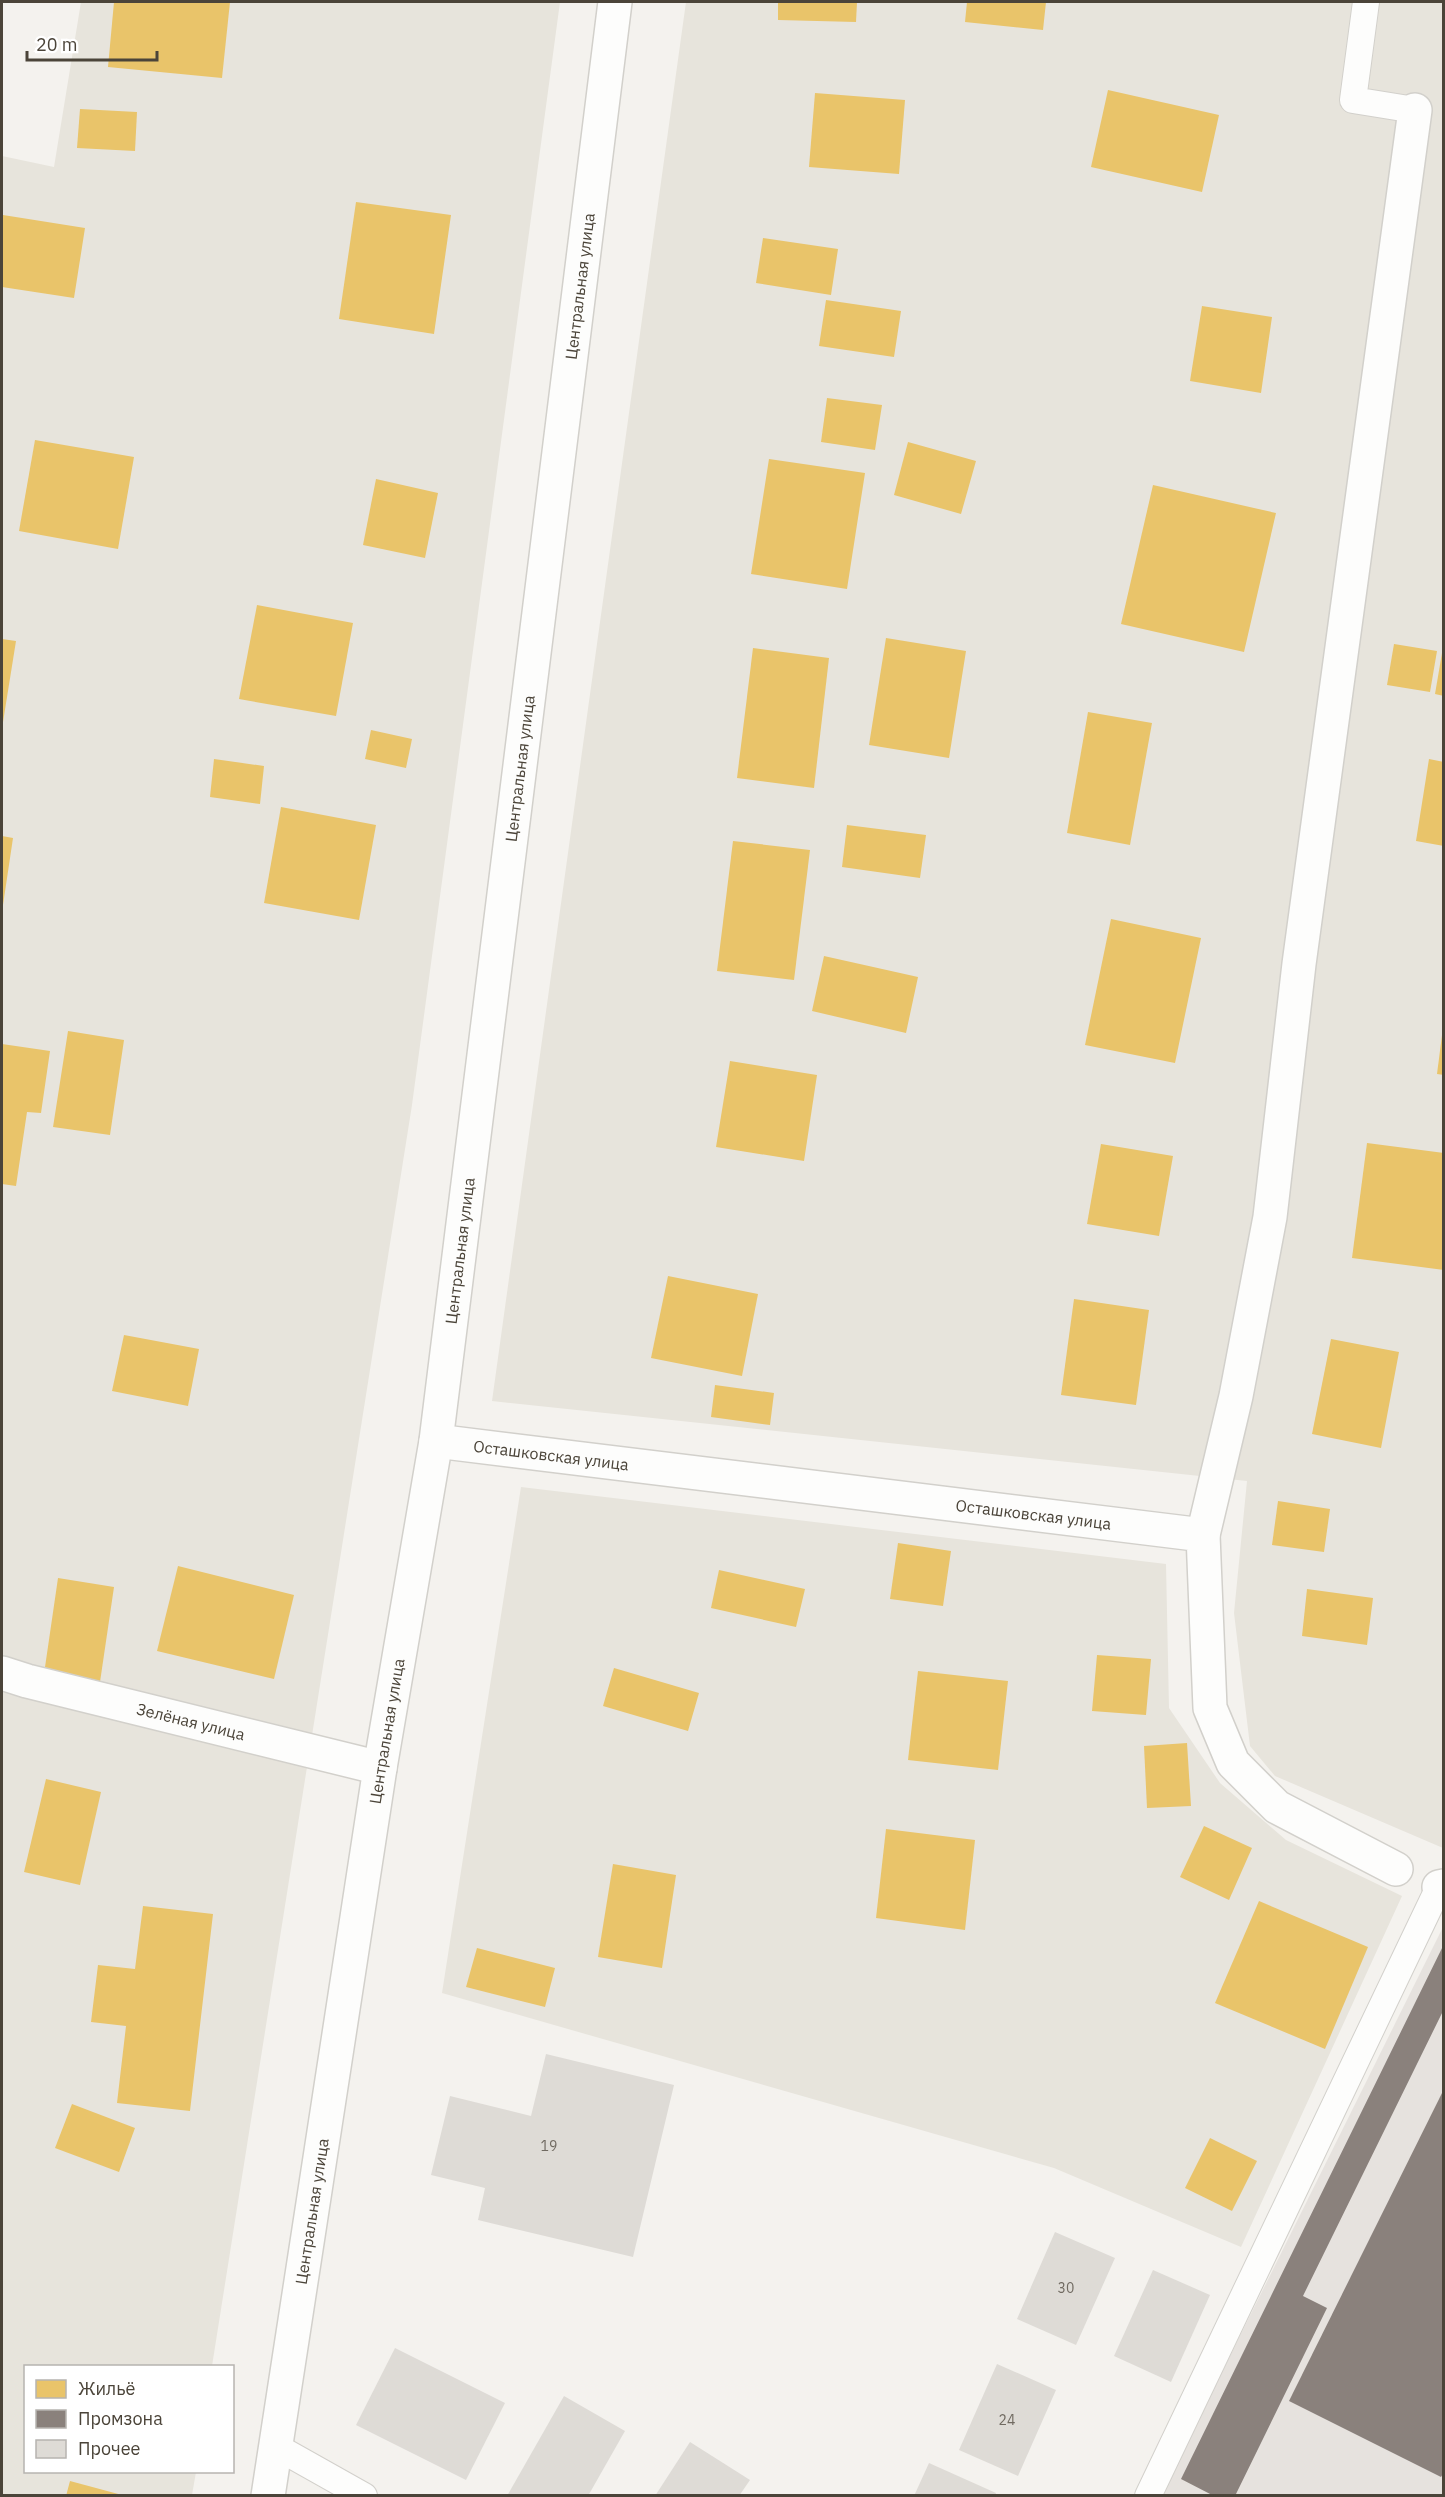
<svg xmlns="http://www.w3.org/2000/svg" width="1445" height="2497" font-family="'IBM Plex Sans',sans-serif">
<rect width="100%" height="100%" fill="#f4f2ee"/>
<!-- residential -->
<g fill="#e7e4dc">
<path d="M 81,2 L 560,2 L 412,1105 L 212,2366 L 26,2366 L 26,2472 L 196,2472 L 192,2495 L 2,2495 L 2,156 L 54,167 Z"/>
<path d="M 686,2 L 1443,2 L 1443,1848 L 1275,1776 L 1250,1746 L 1234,1613 L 1247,1481 L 492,1401 Z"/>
<path d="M 521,1487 L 1166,1564 L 1169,1708 L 1220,1783 L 1286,1840 L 1402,1896 L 1241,2247 L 1054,2168 L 442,1993 Z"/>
</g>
<!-- industrial -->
<path fill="#e6e2de" d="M 1443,1927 L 1443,2495 L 1161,2495 Z"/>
<!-- homes -->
<g fill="#e9c46a">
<path d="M 114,2 L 230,2 L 222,78 L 108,67 Z"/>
<path d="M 778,2 L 857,2 L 856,22 L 778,20 Z"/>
<path d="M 967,2 L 1046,2 L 1043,30 L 965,22 Z"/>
<path d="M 1108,90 L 1219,115 L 1202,192 L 1091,167 Z"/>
<path d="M 815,93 L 905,100 L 899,174 L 809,167 Z"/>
<path d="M 80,109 L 137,112 L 135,151 L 77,148 Z"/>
<path d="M 356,202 L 451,215 L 434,334 L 339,319 Z"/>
<path d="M 3,215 L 85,228 L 74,298 L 2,287 Z"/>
<path d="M 763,238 L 838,249 L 831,295 L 756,283 Z"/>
<path d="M 826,300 L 901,311 L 894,357 L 819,346 Z"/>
<path d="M 1202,306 L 1272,317 L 1261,393 L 1190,381 Z"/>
<path d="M 827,398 L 882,405 L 875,450 L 821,442 Z"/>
<path d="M 35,440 L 134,457 L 118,549 L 19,531 Z"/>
<path d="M 908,442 L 976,461 L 961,514 L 894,495 Z"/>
<path d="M 769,459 L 865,473 L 847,589 L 751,574 Z"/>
<path d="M 376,479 L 438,493 L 425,558 L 363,545 Z"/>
<path d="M 1153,485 L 1276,513 L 1244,652 L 1121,624 Z"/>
<path d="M 257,605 L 353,623 L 336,716 L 239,699 Z"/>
<path d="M 886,638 L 966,651 L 949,758 L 869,745 Z"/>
<path d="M 2,639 L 16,641 L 3,722 L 2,722 Z"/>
<path d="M 1394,644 L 1437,651 L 1430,692 L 1387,685 Z"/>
<path d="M 753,648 L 829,658 L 814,788 L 737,778 Z"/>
<path d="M 1442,653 L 1444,654 L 1444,696 L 1435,694 Z"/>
<path d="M 1088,712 L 1152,723 L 1130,845 L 1067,833 Z"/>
<path d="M 371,730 L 412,739 L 406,768 L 365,759 Z"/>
<path d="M 214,759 L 264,766 L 260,804 L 210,797 Z"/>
<path d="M 1429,759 L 1444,762 L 1444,846 L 1416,841 Z"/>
<path d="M 281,807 L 376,825 L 359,920 L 264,903 Z"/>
<path d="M 847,825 L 926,835 L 920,878 L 842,867 Z"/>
<path d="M 2,836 L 13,838 L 3,905 L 2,905 Z"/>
<path d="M 733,841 L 810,850 L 794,980 L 717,971 Z"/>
<path d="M 1111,919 L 1201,938 L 1175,1063 L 1085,1045 Z"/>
<path d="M 824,956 L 918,977 L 906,1033 L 812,1011 Z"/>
<path d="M 68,1031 L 124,1040 L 110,1135 L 53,1127 Z"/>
<path d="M 1442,1035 L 1444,1035 L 1444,1075 L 1437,1074 Z"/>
<path d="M 2,1044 L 50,1051 L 41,1113 L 27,1112 L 16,1186 L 2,1184 Z"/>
<path d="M 730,1061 L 817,1075 L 804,1161 L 716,1147 Z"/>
<path d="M 1367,1143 L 1444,1153 L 1444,1270 L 1352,1258 Z"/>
<path d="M 1101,1144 L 1173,1156 L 1159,1236 L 1087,1224 Z"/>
<path d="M 668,1276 L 758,1294 L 742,1376 L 651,1358 Z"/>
<path d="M 1074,1299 L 1149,1310 L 1136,1405 L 1061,1395 Z"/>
<path d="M 124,1335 L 199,1349 L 188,1406 L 112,1391 Z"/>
<path d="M 1331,1339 L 1399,1352 L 1381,1448 L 1312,1434 Z"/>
<path d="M 715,1385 L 774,1393 L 770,1425 L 711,1417 Z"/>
<path d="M 1278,1501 L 1330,1509 L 1324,1552 L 1272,1545 Z"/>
<path d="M 898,1543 L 951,1551 L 943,1606 L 890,1599 Z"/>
<path d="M 178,1566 L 294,1595 L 274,1679 L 157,1651 Z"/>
<path d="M 719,1570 L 805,1589 L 796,1627 L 711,1608 Z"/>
<path d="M 58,1578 L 114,1587 L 100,1682 L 44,1674 Z"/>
<path d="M 1307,1589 L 1373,1598 L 1367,1645 L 1302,1636 Z"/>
<path d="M 1097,1655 L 1151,1659 L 1146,1715 L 1092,1711 Z"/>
<path d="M 614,1668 L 699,1693 L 688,1731 L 603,1706 Z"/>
<path d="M 918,1671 L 1008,1681 L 998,1770 L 908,1760 Z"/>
<path d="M 1187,1743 L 1191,1806 L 1147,1808 L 1144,1746 Z"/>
<path d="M 46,1779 L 101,1792 L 80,1885 L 24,1872 Z"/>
<path d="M 1204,1826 L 1252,1848 L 1229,1900 L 1180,1877 Z"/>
<path d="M 886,1829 L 975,1840 L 965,1930 L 876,1918 Z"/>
<path d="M 613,1864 L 676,1875 L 662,1968 L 598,1957 Z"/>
<path d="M 1259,1901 L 1368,1947 L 1325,2049 L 1215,2003 Z"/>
<path d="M 143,1906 L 213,1914 L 190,2111 L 117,2103 L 126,2026 L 91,2022 L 98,1965 L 135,1969 Z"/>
<path d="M 477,1948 L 555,1968 L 545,2007 L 466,1987 Z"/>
<path d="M 72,2104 L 135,2128 L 119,2172 L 55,2148 Z"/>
<path d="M 1210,2138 L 1257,2161 L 1232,2211 L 1185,2188 Z"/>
<path d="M 70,2481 L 122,2495 L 122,2496 L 66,2496 Z"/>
</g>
<!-- industry -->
<g fill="#8a817c">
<path d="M 1444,1944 L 1444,2009 L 1303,2296 L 1327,2308 L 1235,2496 L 1214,2496 L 1181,2479 Z"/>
<path d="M 1444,2089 L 1444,2472 L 1441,2477 L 1289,2401 Z"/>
</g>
<!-- building -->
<g fill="#dedbd6">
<path d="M 546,2054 L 674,2085 L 633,2257 L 478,2220 L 485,2188 L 431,2175 L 450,2096 L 531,2116 Z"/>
<path d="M 1055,2232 L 1115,2258 L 1076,2345 L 1017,2319 Z"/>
<path d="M 1153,2270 L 1210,2295 L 1171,2382 L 1114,2356 Z"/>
<path d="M 395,2348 L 505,2403 L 466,2480 L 356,2425 Z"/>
<path d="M 997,2364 L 1056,2390 L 1018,2476 L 959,2450 Z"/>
<path d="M 564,2396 L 625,2431 L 588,2496 L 507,2496 Z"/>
<path d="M 690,2442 L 750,2480 L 739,2496 L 655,2496 Z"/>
<path d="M 929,2463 L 996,2493 L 995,2496 L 914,2496 Z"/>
</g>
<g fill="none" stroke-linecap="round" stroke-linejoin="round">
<defs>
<g id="lane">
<path d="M 1366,2 L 1353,100 L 1415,110"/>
<path d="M 275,2446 L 364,2496"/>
<path d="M 1148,2496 L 1439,1887"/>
</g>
<g id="street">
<path id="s1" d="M 436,1441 L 1203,1535 L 1210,1708 L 1233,1763 L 1277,1807 L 1396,1869"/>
<path d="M 1203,1535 L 1236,1396 L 1270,1217 L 1299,964 L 1415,110"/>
<path id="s2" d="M 2,1673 L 27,1681 L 380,1768"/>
<path d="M 1439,1887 L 1444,1886"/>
<path id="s3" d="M 268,2496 L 380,1768 L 436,1441 L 615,2"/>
</g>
</defs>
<!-- lane casing -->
<use href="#lane" stroke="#d2d0cb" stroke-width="28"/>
<!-- street casing -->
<use href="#street" stroke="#d2d0cb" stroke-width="36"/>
<!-- lane -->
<use href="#lane" stroke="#fdfdfc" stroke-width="26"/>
<!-- street -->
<use href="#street" stroke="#fdfdfc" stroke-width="33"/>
</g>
<g text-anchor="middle" stroke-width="6" stroke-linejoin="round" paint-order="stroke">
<!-- number labels -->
<g font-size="14" fill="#706a61">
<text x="549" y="2151">19</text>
<text x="1066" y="2293">30</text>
<text x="1007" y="2425">24</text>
</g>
<!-- street labels -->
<g font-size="16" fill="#4b4439" stroke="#fff">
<text dy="6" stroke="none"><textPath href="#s3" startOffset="2232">Центральная улица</textPath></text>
<text dy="6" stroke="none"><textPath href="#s3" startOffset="1746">Центральная улица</textPath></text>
<text dy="6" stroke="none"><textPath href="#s3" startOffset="1260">Центральная улица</textPath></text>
<text dy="6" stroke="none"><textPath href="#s1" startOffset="116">Осташковская улица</textPath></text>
<text dy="6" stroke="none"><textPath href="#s1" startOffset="602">Осташковская улица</textPath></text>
<text dy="6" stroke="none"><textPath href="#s2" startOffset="195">Зелёная улица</textPath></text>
<text dy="6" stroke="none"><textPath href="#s3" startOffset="774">Центральная улица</textPath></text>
<text dy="6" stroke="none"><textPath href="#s3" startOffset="288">Центральная улица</textPath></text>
</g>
</g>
<!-- border -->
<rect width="1445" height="2497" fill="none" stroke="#4b4439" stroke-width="6"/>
<!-- legend -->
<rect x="24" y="2365" width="210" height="108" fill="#ffffff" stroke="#b7b4b0" stroke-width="1.5"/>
<rect x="36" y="2380" width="30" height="18" fill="#e9c46a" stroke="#b7b4b0" stroke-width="1.5"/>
<text x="78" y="2395" font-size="18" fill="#4b4439">Жильё</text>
<rect x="36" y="2410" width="30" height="18" fill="#8a817c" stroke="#b7b4b0" stroke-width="1.5"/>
<text x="78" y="2425" font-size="18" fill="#4b4439">Промзона</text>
<rect x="36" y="2440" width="30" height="18" fill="#dedbd6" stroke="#b7b4b0" stroke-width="1.5"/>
<text x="78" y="2455" font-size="18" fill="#4b4439">Прочее</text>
<!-- scale -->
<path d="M27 51v9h130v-9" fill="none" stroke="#4b4439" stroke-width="3"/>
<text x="36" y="51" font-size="18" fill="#4b4439" stroke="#ffffff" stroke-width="4.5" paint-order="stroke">20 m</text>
</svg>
